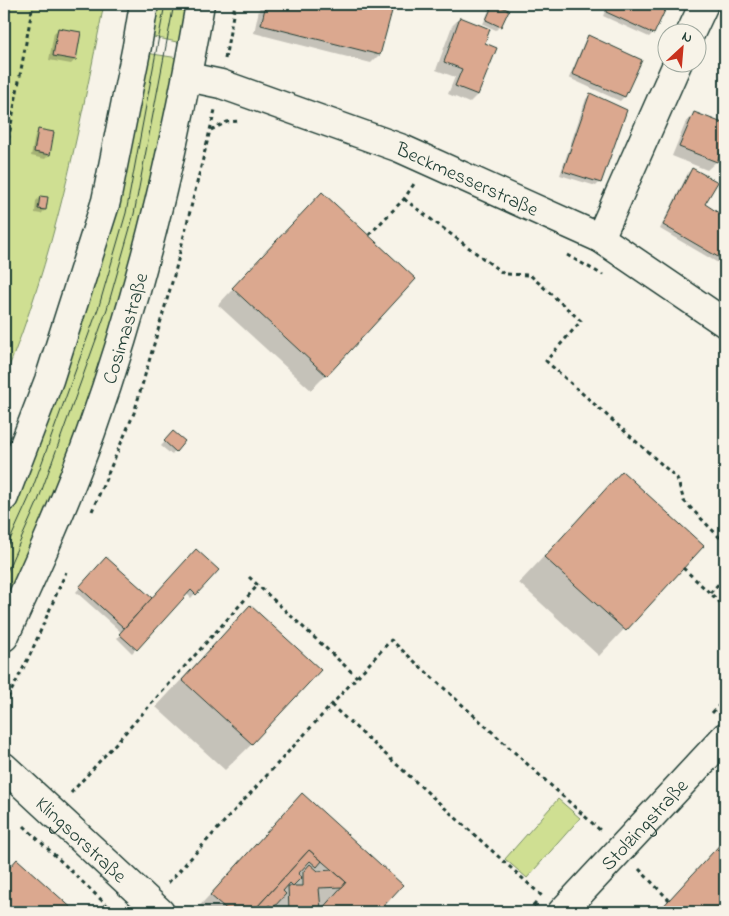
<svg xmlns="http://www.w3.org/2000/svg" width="729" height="916" font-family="'Indie Flower',sans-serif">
<rect width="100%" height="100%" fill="#f7f3e8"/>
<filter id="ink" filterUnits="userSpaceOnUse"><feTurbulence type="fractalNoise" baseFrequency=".02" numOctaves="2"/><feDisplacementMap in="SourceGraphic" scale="10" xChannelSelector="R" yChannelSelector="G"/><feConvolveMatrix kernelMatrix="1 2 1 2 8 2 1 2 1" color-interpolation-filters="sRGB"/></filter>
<g filter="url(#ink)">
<!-- green -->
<g fill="#cfdf92" stroke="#778e63">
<path d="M 4,4 L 104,4 C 79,131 54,259 4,379 Z"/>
<path d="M 154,4 L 194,4 L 186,44 L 149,36 Z"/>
<path d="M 146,53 L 185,59 L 165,155 L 80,436 L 4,616 L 4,517 L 44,412 Z"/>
<path d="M 558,799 L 580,818 L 527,878 L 505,859 Z"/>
</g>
<!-- shadow -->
<g fill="#0003">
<path d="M 256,4 L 358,4 L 390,12 L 379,55 L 371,63 L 254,33 L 260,5 Z"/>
<path d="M 494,4 L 507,11 L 500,26 L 496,30 L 483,24 L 490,8 Z"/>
<path d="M 608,4 L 663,4 L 666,5 L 653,33 L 649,37 L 603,16 Z"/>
<path d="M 460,18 L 483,43 L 477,95 L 469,103 L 448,94 L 455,77 L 436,70 L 452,26 Z"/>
<path d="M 58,29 L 75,60 L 71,64 L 49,60 L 54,33 Z"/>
<path d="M 589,36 L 640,61 L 624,97 L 620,101 L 569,78 L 585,40 Z"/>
<path d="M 590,95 L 600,182 L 596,186 L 560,175 L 586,99 Z"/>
<path d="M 694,113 L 725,126 L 725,138 L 716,162 L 707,170 L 672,156 L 686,122 Z"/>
<path d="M 38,131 L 49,155 L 45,159 L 31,156 L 35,135 Z"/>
<path d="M 692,169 L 703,204 L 725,218 L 725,267 L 660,229 L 688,173 Z"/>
<path d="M 322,193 L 326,375 L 311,390 L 218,305 Z"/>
<path d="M 40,197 L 45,210 L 41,214 L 35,213 L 36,201 Z"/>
<path d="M 170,436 L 175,451 L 172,455 L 161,446 Z"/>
<path d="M 622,473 L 702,546 L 599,656 L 519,583 Z"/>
<path d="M 106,558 L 152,599 L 217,570 L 191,598 L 186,593 L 132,653 L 117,638 L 122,633 L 76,592 Z"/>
<path d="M 250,606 L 252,744 L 225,770 L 156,707 Z"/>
<path d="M 302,795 L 401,885 L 376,912 L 194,912 Z"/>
<path d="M 725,840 L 725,912 L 658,912 L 720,845 Z"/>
<path d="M 18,861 L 74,912 L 4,912 L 4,875 Z"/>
</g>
<!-- building -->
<g fill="#dba88f" stroke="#1f3d34">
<path d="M 266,4 L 363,4 L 392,11 L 380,55 L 261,25 Z"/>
<path d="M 493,4 L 509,10 L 501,27 L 486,20 Z"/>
<path d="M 609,4 L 668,4 L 654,34 L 606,12 Z"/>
<path d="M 460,17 L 490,29 L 485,43 L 497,48 L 478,95 L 455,86 L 462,69 L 444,62 Z"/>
<path d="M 58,28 L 81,32 L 76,60 L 53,56 Z"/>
<path d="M 588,35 L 642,60 L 625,97 L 572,74 Z"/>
<path d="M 590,93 L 627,110 L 601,183 L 563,171 Z"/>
<path d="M 694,112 L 725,124 L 725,141 L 717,162 L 679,147 Z"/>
<path d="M 38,129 L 54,132 L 50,155 L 34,152 Z"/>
<path d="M 692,168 L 718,182 L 705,204 L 725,217 L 725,261 L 663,225 Z"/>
<path d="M 322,192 L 416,279 L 327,376 L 232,288 Z"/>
<path d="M 40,196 L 48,197 L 46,210 L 38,209 Z"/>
<path d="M 173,431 L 185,441 L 176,452 L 164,441 Z"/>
<path d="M 622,471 L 704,546 L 626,631 L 544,557 Z"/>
<path d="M 196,549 L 219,570 L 196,595 L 191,590 L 137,650 L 119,634 Z"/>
<path d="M 106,557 L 152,598 L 124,628 L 79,587 Z"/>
<path d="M 250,605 L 321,670 L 252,744 L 182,680 Z"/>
<path d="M 302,793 L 403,885 L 378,912 L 319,912 L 346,882 L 309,850 L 258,906 L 265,912 L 230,912 L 210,895 Z"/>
<path d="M 725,839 L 725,912 L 658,912 L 669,900 Z"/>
<path d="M 309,850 L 322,861 L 317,867 L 310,861 L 298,874 L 302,877 L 293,886 L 290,883 L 283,891 L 286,894 L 273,908 L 269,905 L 263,911 L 258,906 Z"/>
<path d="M 17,859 L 76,912 L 4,912 L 4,874 Z"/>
<path d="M 310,864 L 318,871 L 332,870 L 346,882 L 342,887 L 319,888 L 321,910 L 319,912 L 265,912 L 289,911 L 288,886 L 303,886 L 303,872 Z"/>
</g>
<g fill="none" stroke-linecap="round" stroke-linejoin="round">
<defs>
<g id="street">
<path d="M 691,32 L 704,4"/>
<path id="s1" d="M 188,77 L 221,84 L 400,148 L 600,238 L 725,323"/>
<path d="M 600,238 L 678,62"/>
<path id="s2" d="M 4,767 L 160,912"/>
<path id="s3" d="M 562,912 L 725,737"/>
</g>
<g id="secondary">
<path d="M 4,497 L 49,380 L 106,201 L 137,46 L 144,4"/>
<path id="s4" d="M 4,637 C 35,570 66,502 91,432 C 141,292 175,150 200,4"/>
</g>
</defs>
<!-- street casing -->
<use href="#street" stroke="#1f3d34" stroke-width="31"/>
<!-- secondary casing -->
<use href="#secondary" stroke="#1f3d34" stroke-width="31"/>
<!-- path -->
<g stroke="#1f3d34" stroke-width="3" stroke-dasharray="4 4" stroke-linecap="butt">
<path d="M 225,59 L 235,4"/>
<path d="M 211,130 L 227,122 L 241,121"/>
<path d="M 4,163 L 33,4"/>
<path d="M 404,199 L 504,274 L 530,275 L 581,321 L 546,361 L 677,478 L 684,501 L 725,543"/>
<path d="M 369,235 L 404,199 L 414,184"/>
<path d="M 567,255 L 603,275"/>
<path d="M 92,511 L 134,413 L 175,272 L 215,110"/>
<path d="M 683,568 L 725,607"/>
<path d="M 249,577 L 357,677"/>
<path d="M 710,593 L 725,577"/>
<path d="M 4,705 L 30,655 L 66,572"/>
<path d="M 331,705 L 542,896"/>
<path d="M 712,713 L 725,699"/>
<path d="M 4,735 L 9,740"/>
<path d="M 71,793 L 258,585"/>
<path d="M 24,826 L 114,912"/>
<path d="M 639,869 L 669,900"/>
<path d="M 168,883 L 391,640 L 601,831"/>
<path d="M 528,912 L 536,903"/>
</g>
<!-- street -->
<use href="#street" stroke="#f7f3e8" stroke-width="28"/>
<!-- secondary -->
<use href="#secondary" stroke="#f7f3e8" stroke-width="28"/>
<!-- tram -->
<g stroke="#1f3d34" stroke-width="1">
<path d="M 4,553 L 29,498 L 99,306 L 126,213 L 165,4"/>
<path d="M 4,578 L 38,501 L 107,309 L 134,214 L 174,4"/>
</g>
</g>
</g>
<g text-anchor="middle" stroke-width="4" stroke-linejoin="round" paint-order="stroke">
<!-- street labels -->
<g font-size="20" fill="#1f3d34" stroke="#f7f3e8">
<text dy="7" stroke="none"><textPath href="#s1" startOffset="298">Beckmesserstraße</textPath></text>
<text dy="7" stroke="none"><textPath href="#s4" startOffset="332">Cosimastraße</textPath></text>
<text dy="7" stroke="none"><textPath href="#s3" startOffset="120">Stolzingstraße</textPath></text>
<text dy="7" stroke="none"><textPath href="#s2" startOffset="106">Klingsorstraße</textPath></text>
</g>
</g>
<!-- margin -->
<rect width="729" height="916" fill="none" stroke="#f7f3e8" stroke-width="20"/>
<rect x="10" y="10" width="709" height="896" fill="none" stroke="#1f3d34" stroke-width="2" filter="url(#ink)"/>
<!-- north arrow -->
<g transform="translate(682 48) rotate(26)"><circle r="24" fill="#f7f3e8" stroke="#a1aaa0"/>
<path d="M0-4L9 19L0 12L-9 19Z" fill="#c8321e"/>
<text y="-8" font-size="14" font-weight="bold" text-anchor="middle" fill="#1f3d34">N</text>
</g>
</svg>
